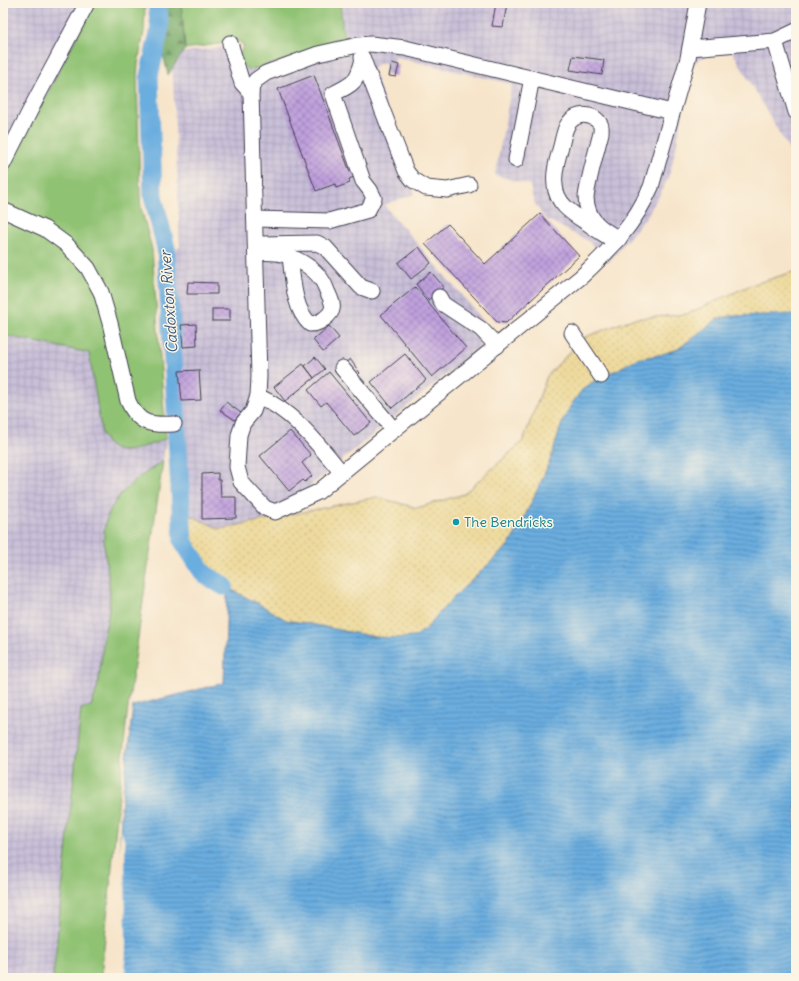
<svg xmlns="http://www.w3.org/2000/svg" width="799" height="981" font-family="Delius,sans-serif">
<defs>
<pattern id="industrial-grid" width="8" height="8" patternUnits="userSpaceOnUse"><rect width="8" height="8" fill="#c8bfd8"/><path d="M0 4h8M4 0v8" fill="none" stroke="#aca4ba"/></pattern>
<pattern id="forest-firs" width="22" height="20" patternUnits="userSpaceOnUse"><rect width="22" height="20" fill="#74a865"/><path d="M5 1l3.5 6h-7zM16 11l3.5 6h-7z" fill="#5f8854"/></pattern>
<pattern id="sand-dots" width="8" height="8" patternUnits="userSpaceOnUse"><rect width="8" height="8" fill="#eeda9e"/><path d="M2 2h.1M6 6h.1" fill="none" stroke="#ccbb89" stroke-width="1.8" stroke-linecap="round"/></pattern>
<pattern id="water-rules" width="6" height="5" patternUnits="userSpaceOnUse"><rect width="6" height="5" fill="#6aaddf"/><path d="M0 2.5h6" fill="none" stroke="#578cb6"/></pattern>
<pattern id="building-cross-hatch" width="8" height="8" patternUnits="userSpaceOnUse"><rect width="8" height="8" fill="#bfa0dd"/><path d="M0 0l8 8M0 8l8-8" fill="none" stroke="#9b82b4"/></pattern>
</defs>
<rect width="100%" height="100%" fill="#fcf5e5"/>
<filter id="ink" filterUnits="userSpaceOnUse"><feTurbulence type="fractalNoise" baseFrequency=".025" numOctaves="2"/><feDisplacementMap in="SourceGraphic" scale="8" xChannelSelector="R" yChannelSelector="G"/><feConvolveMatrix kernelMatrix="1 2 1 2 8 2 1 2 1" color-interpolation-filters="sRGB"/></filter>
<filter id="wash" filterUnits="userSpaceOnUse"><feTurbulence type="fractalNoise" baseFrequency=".012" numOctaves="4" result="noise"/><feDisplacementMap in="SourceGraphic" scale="16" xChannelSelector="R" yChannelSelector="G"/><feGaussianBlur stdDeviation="0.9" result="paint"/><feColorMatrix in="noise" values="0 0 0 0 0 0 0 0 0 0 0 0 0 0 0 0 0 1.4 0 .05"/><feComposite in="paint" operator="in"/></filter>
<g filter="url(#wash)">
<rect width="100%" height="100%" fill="#f7e5cb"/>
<!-- industrial -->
<g fill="url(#industrial-grid)">
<path d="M 3,3 L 137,3 L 125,154 L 166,439 L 90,978 L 3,978 Z"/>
<path d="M 341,3 L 796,3 L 796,162 L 732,51 L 708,56 L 699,59 L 693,65 L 674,156 L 670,172 L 664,187 L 647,216 L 608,263 L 588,241 L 546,219 L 540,211 L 535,204 L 532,195 L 530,185 L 495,175 L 512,84 L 395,57 L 392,74 L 385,74 L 386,63 L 379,63 L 373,68 L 415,194 L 384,205 L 495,334 L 309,487 L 317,500 L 282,516 L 220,529 L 183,512 L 183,438 L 179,385 L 173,250 L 180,247 L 172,54 L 230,46 L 237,71 L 307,43 L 342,34 Z"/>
</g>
<!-- grass -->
<g fill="#90c273" stroke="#597257">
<path d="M 94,3 L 145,3 L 145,7 L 144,31 L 138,64 L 137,76 L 140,196 L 141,208 L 152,249 L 166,439 C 152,443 126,457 112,448 C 108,445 105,440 102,435 L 89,353 L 3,335 L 3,180 Z"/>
<path d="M 181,3 L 340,3 L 343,34 L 349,37 L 347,44 L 249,70 L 236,60 L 244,46 L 238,41 L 185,49 Z"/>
<path d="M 163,461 L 127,715 L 101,978 L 53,978 L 81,709 L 91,706 C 101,683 101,659 104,634 C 106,626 108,618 109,610 C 110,604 110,598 110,592 C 109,576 105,559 104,543 C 101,502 133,481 163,461 Z"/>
</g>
<!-- forest -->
<path fill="url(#forest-firs)" stroke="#4b6550" d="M 162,3 L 181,3 L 185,49 L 168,75 L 161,45 Z"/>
<!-- sand -->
<path fill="url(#sand-dots)" stroke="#887e6c" d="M 796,271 L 796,440 L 513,753 L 232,590 L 207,569 L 189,545 L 185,529 L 183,512 L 220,529 L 377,497 L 417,508 L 464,494 L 523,441 L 547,376 L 583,338 L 632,319 L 687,314 L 751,285 Z"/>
<!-- water -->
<path fill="url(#water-rules)" stroke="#46688d" d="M 796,314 L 796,978 L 110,978 L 118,909 L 121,809 L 133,706 L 224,683 L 227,596 L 232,590 L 261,605 L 286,620 L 316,625 L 344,631 L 376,637 L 398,638 L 414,637 L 426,629 L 438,614 L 459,592 L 509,545 L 521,524 L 540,484 L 551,458 L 562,423 L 571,405 L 582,390 L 601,376 L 617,370 L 636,359 L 659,355 L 678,349 L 717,319 L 730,316 Z"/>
<!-- pier -->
<path fill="#f7e5cb" d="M 121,831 L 124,838 L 125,846 L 126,944 L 125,978 L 108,978 L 116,909 L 118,861 Z"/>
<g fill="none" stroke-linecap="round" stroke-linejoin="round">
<!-- river -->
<path stroke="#6aaddf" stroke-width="19" d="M 157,3 L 160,28 L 149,76 L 153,196 L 166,248 L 176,407 L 177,438 L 183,541 L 204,574 L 224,586"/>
</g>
<g id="blocks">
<!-- building -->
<g fill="url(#building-cross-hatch)">
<path d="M 496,3 L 507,3 L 503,27 L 492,26 Z"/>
<path d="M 573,56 L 604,60 L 602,75 L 570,70 Z"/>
<path d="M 392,63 L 399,65 L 396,77 L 389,76 Z"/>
<path d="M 314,75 L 350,172 L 354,171 L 356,176 L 349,179 L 350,183 L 336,188 L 335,184 L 316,191 L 278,89 Z"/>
<path d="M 540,214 L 579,256 L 506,323 L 497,322 L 425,244 L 448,224 L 485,264 Z"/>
<path d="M 419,247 L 431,263 L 411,279 L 398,263 Z"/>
<path d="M 431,272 L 444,287 L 428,300 L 416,284 Z"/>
<path d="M 188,282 L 217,283 L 217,294 L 187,294 Z"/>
<path d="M 415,287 L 466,348 L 432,377 L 381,315 Z"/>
<rect x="212" y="309" width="18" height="12"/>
<path d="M 196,324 L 197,346 L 183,347 L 181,325 Z"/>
<path d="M 329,326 L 339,338 L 323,352 L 313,340 Z"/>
<path d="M 405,354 L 426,380 L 392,408 L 371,382 Z"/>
<path d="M 315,357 L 325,369 L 314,378 L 305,366 Z"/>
<path d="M 350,359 L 360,373 L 355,377 L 345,363 Z"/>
<path d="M 303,364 L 314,378 L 285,401 L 274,387 Z"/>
<path d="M 199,370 L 201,400 L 182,401 L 179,371 Z"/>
<path d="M 329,372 L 371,423 L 354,436 L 326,402 L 321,406 L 308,390 Z"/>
<path d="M 226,402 L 241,413 L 235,420 L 220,410 Z"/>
<path d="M 290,431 L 311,455 L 302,463 L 312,476 L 305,482 L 303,480 L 289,491 L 260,456 Z"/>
<path d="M 218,473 L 218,480 L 220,480 L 221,497 L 236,497 L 236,518 L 202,519 L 202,474 Z"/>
</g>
</g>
</g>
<g filter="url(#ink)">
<use href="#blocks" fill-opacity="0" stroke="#423f51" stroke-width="1"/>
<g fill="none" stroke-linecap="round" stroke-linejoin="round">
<defs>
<g id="minor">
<path d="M 775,41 L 796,112"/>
<path d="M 230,43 L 242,83 L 251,93"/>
<path d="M 690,48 L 775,41 L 796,31"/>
<path d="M 362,57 L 406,171 L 413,180 L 426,188 L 447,190 L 469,185"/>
<path d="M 672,112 L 405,48 L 371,44 L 358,45 L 318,54 L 266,73 L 256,80 L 252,85 L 251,93 L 259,376 L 258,396 L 253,411 L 243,423 L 239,435 L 237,467 L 241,482 L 265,508 L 275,512 L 318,492 L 582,276 C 612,248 634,225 651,187 L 688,58 L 698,3"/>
<path d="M 516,160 L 532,78"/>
<path d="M 3,164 L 38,95 L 87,3"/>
<path d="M 3,210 L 45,229 L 67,245 L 88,268 L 101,292 L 110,323 L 128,401 C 139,425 150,425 174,424"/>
<path d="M 255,219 L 329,221 L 368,210 L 374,198 L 370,190 L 363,181 L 333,94 C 355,83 357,82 363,59"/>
<path d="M 616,242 C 607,236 598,231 590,225 C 575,215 556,205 555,185 C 553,172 558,158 561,146 C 564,135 565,122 576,117 C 584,113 596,116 600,124 C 602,126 601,130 601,133 C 596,153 589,176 586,197 C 586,202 587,207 589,212 C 594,225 607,232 619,239"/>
<path d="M 262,244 L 317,243 L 325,247 L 361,287 L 372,291"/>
<path d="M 256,253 C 267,252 278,252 289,256 C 301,261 316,270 323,282 C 325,285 326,289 328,293 C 334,305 335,311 324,319 C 319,323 315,324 310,324 C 293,308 293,278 290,257"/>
<path d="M 439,297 L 443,304 L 481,329 L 497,346"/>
<path d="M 572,333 L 601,376"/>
<path d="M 342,368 L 394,430"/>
<path d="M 258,396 C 294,412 317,443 342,473"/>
</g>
</defs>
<!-- minor casing -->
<use href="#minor" stroke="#423f51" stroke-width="17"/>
<!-- minor -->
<use href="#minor" stroke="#fff" stroke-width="15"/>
</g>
</g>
<!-- markers -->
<circle fill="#0f9aa8" stroke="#fcf5e5" stroke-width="1.5" cx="456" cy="522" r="4"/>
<g text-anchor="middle" stroke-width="3" stroke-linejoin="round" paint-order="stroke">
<!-- culture labels -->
<g font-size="14" fill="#0d838f" stroke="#fcf5e5" text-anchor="start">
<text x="464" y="527">The Bendricks</text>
</g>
<!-- water labels -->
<g font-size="15" font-style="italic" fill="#3f5a7d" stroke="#fcf5e5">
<text transform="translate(169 302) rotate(-94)" y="5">Cadoxton River</text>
</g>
</g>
<!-- margin -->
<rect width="799" height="981" fill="none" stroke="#fcf5e5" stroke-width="16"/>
</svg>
